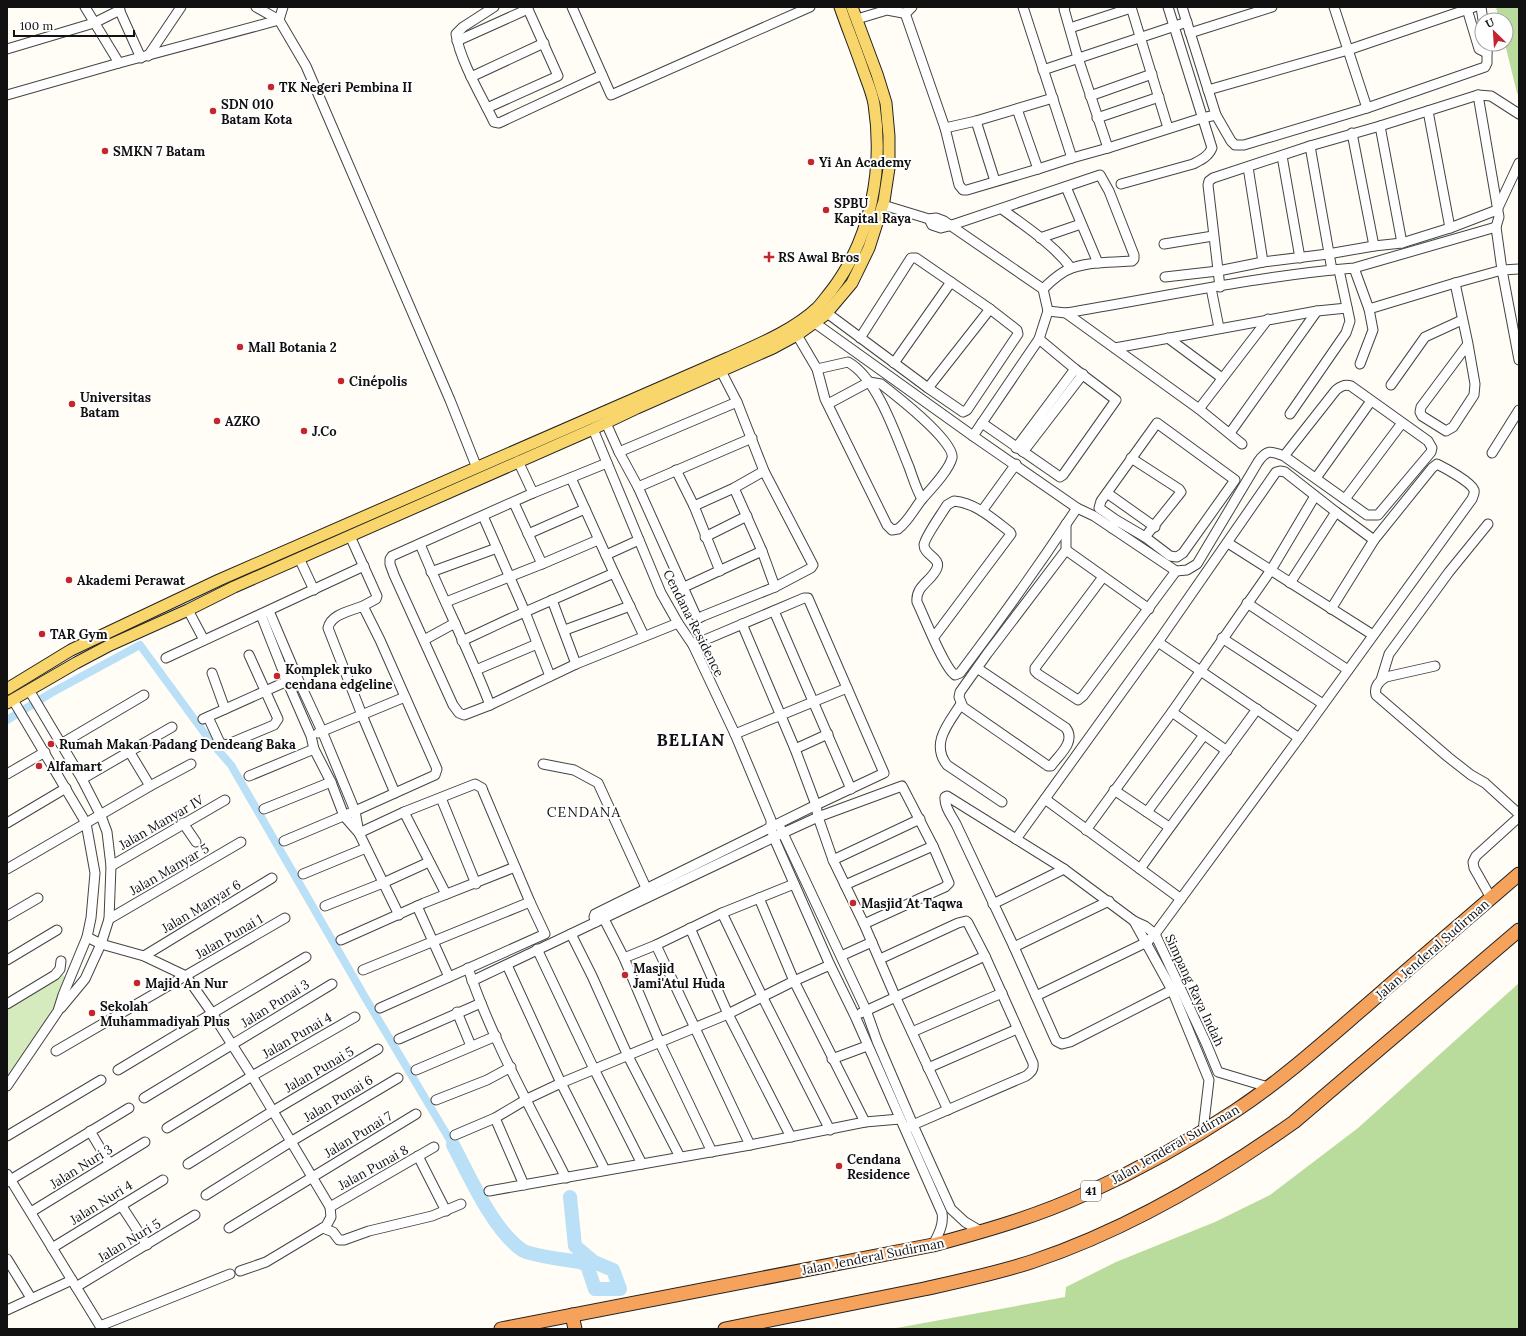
<svg xmlns="http://www.w3.org/2000/svg" width="1526" height="1336" font-family="Lora,serif">
<rect width="100%" height="100%" fill="#fffdf5"/>
<!-- green -->
<path fill="#d5ebbd" d="M 62,974 L 69,981 L 58,1011 L 11,1079 L 7,1075 L 7,1006 Z"/>
<!-- forest -->
<g fill="#b9dc9c">
<path d="M 1496,7 L 1519,7 L 1519,95 L 1517,93 L 1505,44 L 1506,20 L 1499,20 Z"/>
<path d="M 1519,983 L 1519,1329 L 891,1329 L 1065,1297 L 1066,1287 L 1116,1262 L 1215,1222 L 1270,1195 L 1358,1128 Z"/>
</g>
<g fill="none" stroke-linecap="round" stroke-linejoin="round">
<!-- canal -->
<path stroke="#b9e0f7" stroke-width="8" d="M 7,720 L 51,693 L 140,645 L 211,742 L 231,765 L 366,999 L 453,1145"/>
<!-- river -->
<path stroke="#b9e0f7" stroke-width="14" d="M 453,1145 C 470,1177 493,1230 522,1250 C 531,1256 568,1260 580,1262 L 587,1265 L 595,1289 L 620,1289 L 613,1270 L 594,1262 L 575,1246 L 570,1197"/>
<defs>
<g id="minor">
<path d="M 85,7 L 119,63"/>
<path d="M 118,7 L 141,58"/>
<path d="M 256,7 L 279,20 L 306,66 L 450,400 L 477,468"/>
<path d="M 494,7 L 463,27 L 456,34 C 460,61 482,97 494,122 L 499,123 L 602,75"/>
<path d="M 572,7 L 611,95 L 810,7"/>
<path d="M 1023,7 L 1072,158"/>
<path d="M 1065,7 L 1064,9 L 1078,58 L 1108,148"/>
<path d="M 1131,7 L 1168,128"/>
<path d="M 1182,7 L 1216,115 L 1231,141 L 1235,145 L 1244,145 L 1367,108 L 1485,67 L 1487,63 L 1487,44"/>
<path d="M 1334,7 L 1367,108"/>
<path d="M 1481,7 L 1483,20"/>
<path d="M 1467,9 L 1479,49 L 1487,53"/>
<path d="M 905,13 L 945,128 L 959,185 L 963,190 L 967,190 L 1038,169 L 1072,158 L 1108,148 L 1202,118 L 1216,115"/>
<path d="M 857,19 L 887,10 L 903,13 L 907,12 L 912,7"/>
<path d="M 279,20 L 283,7"/>
<path d="M 1070,28 L 1131,8"/>
<path d="M 1190,33 L 1272,7"/>
<path d="M 457,41 L 528,9"/>
<path d="M 7,49 L 94,23 L 120,10"/>
<path d="M 148,56 L 181,7"/>
<path d="M 1043,70 L 1187,22"/>
<path d="M 471,77 L 544,43"/>
<path d="M 1208,90 L 1348,50 L 1474,7"/>
<path d="M 7,95 L 119,63 L 279,20"/>
<path d="M 1478,95 L 1499,217 L 1496,227"/>
<path d="M 1090,96 L 1152,74"/>
<path d="M 487,108 L 558,76 L 527,7"/>
<path d="M 1017,109 L 1038,169"/>
<path d="M 1428,111 L 1450,228"/>
<path d="M 1097,118 L 1159,97"/>
<path d="M 976,121 L 995,181"/>
<path d="M 1380,126 L 1402,243"/>
<path d="M 945,128 L 976,121 L 1053,98"/>
<path d="M 1352,133 L 1374,246"/>
<path d="M 1310,146 L 1332,270"/>
<path d="M 1282,156 L 1300,258"/>
<path d="M 1248,167 L 1263,262"/>
<path d="M 1121,184 L 1193,164 C 1201,160 1208,157 1212,148 L 1168,7"/>
<path d="M 1066,187 L 1098,263"/>
<path d="M 883,205 L 929,219 L 936,218 L 944,221 L 1043,289 L 1048,311 L 1066,313 C 1162,297 1258,276 1354,268 L 1496,227 L 1502,270 L 1455,283 L 1369,309 L 1354,268"/>
<path d="M 1002,209 C 1026,227 1053,244 1071,268"/>
<path d="M 929,219 L 932,225 L 941,228 L 949,226 L 1100,175 L 1109,191 L 1134,255 L 1134,259 L 1132,261 C 1112,262 1090,262 1072,268 C 1063,271 1050,282 1043,289"/>
<path d="M 1040,238 L 1081,224"/>
<path d="M 1164,244 L 1213,236"/>
<path d="M 1519,269 L 1502,270 L 1519,360"/>
<path d="M 1165,277 L 1218,271 L 1263,262 L 1328,254 L 1374,246 L 1402,243 L 1450,228 L 1497,210 L 1519,163"/>
<path d="M 1455,283 L 1468,344 L 1475,384 L 1474,395 L 1453,427 L 1446,431 L 1422,416 L 1420,412 L 1421,407 L 1468,344"/>
<path d="M 1220,287 L 1208,185 L 1209,181 L 1213,178 L 1310,146 L 1380,126 L 1478,95 L 1491,96 L 1519,114"/>
<path d="M 1211,288 L 1219,328"/>
<path d="M 827,313 L 928,388 L 963,412 L 967,410 L 1018,334 L 1017,330 L 990,309 L 916,258 L 911,258 L 860,338"/>
<path d="M 1066,313 L 1199,409 L 1242,444"/>
<path d="M 815,323 L 973,436 L 1077,508 L 1094,516 L 1176,571 L 1187,570 L 1197,564 L 1258,462 C 1267,449 1271,451 1284,456 L 1367,515 L 1378,515 L 1431,452 L 1432,448 L 1428,441 L 1351,386 C 1345,384 1341,386 1336,390 L 1284,456"/>
<path d="M 797,335 L 817,369 L 825,399 L 887,525 L 892,530 L 898,529 C 909,521 915,507 923,498 C 932,488 949,470 952,458 C 956,442 894,394 881,384 L 869,382 L 828,404"/>
<path d="M 1168,338 L 1222,378"/>
<path d="M 1115,348 L 1317,311 L 1347,308"/>
<path d="M 894,363 L 951,282"/>
<path d="M 1360,364 L 1373,330 L 1369,309"/>
<path d="M 817,369 L 848,362 C 878,379 896,436 909,467 C 913,478 916,489 922,499"/>
<path d="M 1391,385 L 1425,337 L 1462,320"/>
<path d="M 928,388 L 990,309"/>
<path d="M 1199,409 L 1268,319"/>
<path d="M 1290,414 L 1346,333 L 1350,321 L 1339,270"/>
<path d="M 606,423 L 619,452 L 638,487 L 696,616 L 699,618 L 703,616 L 775,587 L 811,568 L 813,565 L 764,471 L 737,402 L 721,371"/>
<path d="M 982,423 L 1060,477 L 1063,475 L 1116,400 L 1075,369 L 1039,339"/>
<path d="M 593,429 L 661,593 L 678,623 L 693,645 L 735,734 L 771,820 L 771,828 L 774,838 L 830,965 L 855,1016 L 942,1213 C 944,1225 938,1235 933,1245"/>
<path d="M 1230,433 L 1317,311"/>
<path d="M 973,436 L 1039,339 L 1048,311"/>
<path d="M 1016,448 L 1075,369"/>
<path d="M 619,452 L 737,402"/>
<path d="M 1023,452 L 1083,374"/>
<path d="M 1492,453 L 1519,410"/>
<path d="M 1131,458 L 1179,489 L 1181,492 L 1145,537"/>
<path d="M 518,461 L 533,493"/>
<path d="M 607,463 L 533,493 L 392,556 L 390,559 L 390,564 L 394,575 L 453,705 L 459,713 L 464,715 L 490,705 L 576,664 L 678,623"/>
<path d="M 676,470 L 694,506 L 720,571"/>
<path d="M 571,478 L 614,573 L 644,636"/>
<path d="M 1316,478 L 1371,401"/>
<path d="M 638,487 L 752,438"/>
<path d="M 734,488 L 762,551 L 775,587"/>
<path d="M 1107,493 L 1155,527"/>
<path d="M 1345,499 L 1402,423"/>
<path d="M 514,503 L 542,564"/>
<path d="M 694,506 L 734,488 L 764,471"/>
<path d="M 982,511 L 1016,464"/>
<path d="M 483,516 L 525,612 L 550,676"/>
<path d="M 1112,528 L 1116,520 L 1145,537 L 1170,556 L 1177,557 L 1183,553 L 1235,480 L 1157,423 L 1101,501 L 1099,508 L 1116,520"/>
<path d="M 528,534 L 585,509"/>
<path d="M 350,536 L 377,596 L 376,599 L 363,606 L 380,640 L 437,769 L 435,775 L 395,793 L 362,715 L 328,628 C 331,614 351,611 363,606"/>
<path d="M 705,537 L 747,516"/>
<path d="M 1228,543 L 1373,635"/>
<path d="M 420,544 C 442,598 469,650 490,705"/>
<path d="M 1066,550 L 1149,609"/>
<path d="M 606,555 L 639,540"/>
<path d="M 299,558 L 314,590"/>
<path d="M 431,572 L 497,548"/>
<path d="M 1103,577 L 1035,668 L 1035,671 L 1038,674 L 1078,700 L 1083,696 L 1104,668 L 1176,571"/>
<path d="M 1290,583 L 1336,512 L 1374,540"/>
<path d="M 682,588 L 762,551"/>
<path d="M 552,600 L 576,664"/>
<path d="M 446,602 L 542,564 L 598,540"/>
<path d="M 1247,603 L 1348,670"/>
<path d="M 188,610 L 204,640"/>
<path d="M 269,611 L 297,677 L 322,731 L 355,811 L 359,833 L 399,915"/>
<path d="M 774,611 L 851,789"/>
<path d="M 261,615 L 287,681 L 311,736 L 314,749 L 331,782 L 344,816 L 359,833"/>
<path d="M 742,624 L 795,749 L 816,805 L 818,817 L 833,860 L 864,924 L 895,996 L 948,1110"/>
<path d="M 565,630 L 630,606"/>
<path d="M 934,637 L 1011,534 L 1010,532 C 993,519 976,503 954,501 L 947,505 C 943,512 924,538 924,545 C 924,555 941,558 937,568 C 932,581 915,586 917,602 C 924,616 944,668 955,675 L 960,673 C 1001,619 1040,564 1077,508"/>
<path d="M 1222,638 L 1323,704"/>
<path d="M 424,640 L 455,623"/>
<path d="M 462,641 L 509,619 L 614,573"/>
<path d="M 1158,642 L 1299,738"/>
<path d="M 166,658 L 364,566"/>
<path d="M 1435,666 L 1386,677 C 1379,681 1374,687 1376,695 L 1448,757 L 1471,775 L 1485,783 L 1519,814"/>
<path d="M 977,668 L 1066,728 C 1076,742 1059,755 1051,766 L 1048,766 L 963,707 L 959,697 L 960,692 L 987,654 L 1066,550 L 1066,524"/>
<path d="M 476,670 L 537,644"/>
<path d="M 212,673 L 225,709"/>
<path d="M 1381,680 L 1389,654 L 1449,572 L 1488,524"/>
<path d="M 29,690 L 82,779 L 101,816 L 107,832 L 111,866 L 109,919 L 101,944 L 85,979 L 61,1008"/>
<path d="M 961,704 C 949,723 930,743 947,765 L 1002,802"/>
<path d="M 1172,712 L 1227,751"/>
<path d="M 208,717 L 220,743 L 226,745 L 274,725 L 278,719 L 249,655"/>
<path d="M 203,719 L 292,679"/>
<path d="M 318,733 L 405,697"/>
<path d="M 735,734 L 847,688"/>
<path d="M 61,744 L 144,695"/>
<path d="M 795,749 L 828,734"/>
<path d="M 129,751 L 150,786"/>
<path d="M 543,764 L 574,770 L 598,783 L 648,892"/>
<path d="M 7,774 L 45,752"/>
<path d="M 249,776 L 314,749"/>
<path d="M 82,779 L 172,727"/>
<path d="M 1114,790 L 1169,827"/>
<path d="M 441,798 L 476,884"/>
<path d="M 1045,799 L 1181,899"/>
<path d="M 264,809 L 331,782"/>
<path d="M 404,812 L 446,894"/>
<path d="M 1147,812 L 1204,735"/>
<path d="M 7,823 L 66,788"/>
<path d="M 183,823 L 196,842"/>
<path d="M 781,829 L 866,1010 L 877,1041 L 913,1125 L 951,1209 L 965,1222 L 982,1232"/>
<path d="M 1086,830 L 1172,712 L 1271,570 L 1315,496"/>
<path d="M 359,833 L 404,812 L 475,784 L 482,788 L 483,791 L 530,902 L 545,934 L 380,1008"/>
<path d="M 1016,839 L 1158,642 L 1276,472 L 1280,471 L 1285,472 L 1336,512"/>
<path d="M 284,841 L 355,811 L 395,793"/>
<path d="M 833,860 L 920,819"/>
<path d="M 111,866 L 225,800"/>
<path d="M 7,869 L 150,786 L 191,764"/>
<path d="M 1140,869 C 1178,815 1218,763 1257,709"/>
<path d="M 303,874 L 366,848"/>
<path d="M 845,885 L 933,846"/>
<path d="M 759,898 L 794,981 L 865,1122"/>
<path d="M 1491,898 L 1474,868 L 1473,862 L 1476,856 L 1519,817"/>
<path d="M 993,904 L 1064,869"/>
<path d="M 325,906 L 383,883 L 429,862"/>
<path d="M 417,906 L 449,977"/>
<path d="M 722,913 L 762,996 L 830,1130"/>
<path d="M 7,916 L 38,898"/>
<path d="M 109,919 L 241,842"/>
<path d="M 604,919 L 624,958 L 660,1043 L 712,1152"/>
<path d="M 1134,921 L 1172,990 L 1209,1080 L 1203,1131"/>
<path d="M 596,922 L 594,917 L 595,914 L 816,805 L 884,773 L 808,598 L 804,598 L 693,645"/>
<path d="M 690,928 L 728,1014 L 791,1137"/>
<path d="M 571,934 L 592,976 L 628,1056 L 680,1157"/>
<path d="M 87,937 L 101,944 L 144,956 L 186,976 L 212,1013 L 252,1076 L 330,1207 L 331,1217 L 326,1226 L 266,1262 L 240,1271"/>
<path d="M 341,940 L 424,903 L 515,867"/>
<path d="M 656,945 L 750,1145"/>
<path d="M 1014,947 L 1109,901"/>
<path d="M 537,949 L 593,1067 L 642,1164"/>
<path d="M 144,956 L 272,878"/>
<path d="M 841,956 L 872,942"/>
<path d="M 624,958 L 656,945 L 722,913 L 794,884"/>
<path d="M 880,959 L 958,923 L 966,921 L 968,923 L 985,956 L 1033,1063 C 1034,1070 1031,1072 1026,1076 L 908,1127"/>
<path d="M 7,960 L 57,930"/>
<path d="M 507,965 L 561,1083 L 605,1170"/>
<path d="M 468,968 C 492,1040 532,1110 566,1178"/>
<path d="M 363,970 L 530,902"/>
<path d="M 472,981 L 783,833 L 818,817 L 902,786 L 933,846 L 949,883 L 945,887 L 864,924"/>
<path d="M 1172,990 L 1070,1042 L 1062,1044 L 1056,1041 L 1014,947 L 956,824 C 951,815 944,806 945,797 L 947,796 L 1064,869 L 1134,921 L 1145,926 L 1155,934 L 1206,1043 L 1218,1072 L 1268,1087"/>
<path d="M 1036,996 L 1147,942 L 1155,934 L 1299,738 L 1472,499 C 1473,496 1475,493 1474,490 C 1471,482 1445,468 1437,464 L 1432,468 L 1374,540 L 1331,609"/>
<path d="M 7,1004 L 55,975 L 60,969 L 61,961"/>
<path d="M 457,1012 L 471,1046"/>
<path d="M 861,1013 L 985,956"/>
<path d="M 912,1032 L 1002,993"/>
<path d="M 399,1039 L 481,1003"/>
<path d="M 56,1051 L 285,918"/>
<path d="M 832,1059 L 867,1046"/>
<path d="M 928,1068 L 1017,1029"/>
<path d="M 118,1070 L 306,957"/>
<path d="M 416,1070 L 496,1036"/>
<path d="M 7,1086 L 58,1011 L 63,995 L 87,937 L 91,918 L 95,873 L 86,823 L 13,700"/>
<path d="M 144,1098 L 332,984"/>
<path d="M 436,1100 L 487,1080 L 511,1067"/>
<path d="M 495,1118 L 524,1185"/>
<path d="M 167,1128 L 252,1076 L 355,1017"/>
<path d="M 90,1131 L 109,1163"/>
<path d="M 455,1135 L 495,1118 L 527,1099 L 561,1083 L 728,1014 L 794,981 L 830,965"/>
<path d="M 7,1136 L 101,1080"/>
<path d="M 418,1156 L 446,1211"/>
<path d="M 188,1164 L 273,1111 L 378,1049"/>
<path d="M 7,1174 L 100,1326 L 230,1274"/>
<path d="M 7,1182 L 129,1108"/>
<path d="M 489,1191 L 750,1145 L 865,1122 L 900,1119"/>
<path d="M 206,1195 L 292,1141 L 398,1078"/>
<path d="M 121,1205 L 147,1245"/>
<path d="M 330,1207 L 434,1147"/>
<path d="M 31,1212 L 145,1142"/>
<path d="M 229,1228 L 416,1114"/>
<path d="M 323,1228 L 333,1232 L 339,1240 L 344,1240 L 369,1231 L 432,1216 L 461,1204"/>
<path d="M 52,1248 L 163,1180"/>
<path d="M 7,1259 L 31,1298"/>
<path d="M 76,1287 L 195,1215"/>
<path d="M 7,1310 L 72,1280"/>
</g>
<g id="major">
<path d="M 7,689 L 71,650 L 219,580 L 728,358 C 757,345 794,330 817,308 C 822,303 826,297 831,291 C 871,239 884,169 874,104 C 872,92 866,79 862,67 C 855,47 847,27 840,7"/>
<path d="M 7,703 L 76,663 L 110,645 L 188,610 L 234,587 L 593,429 L 637,408 L 773,348 L 797,335 L 825,315 L 852,283 L 869,248 L 884,201 L 889,168 L 889,136 L 886,103 L 877,74 L 852,7"/>
</g>
<g id="highway">
<path d="M 572,1315 L 575,1329"/>
<path d="M 501,1329 L 933,1245 C 985,1231 1038,1216 1087,1193 C 1138,1170 1188,1142 1235,1111 C 1282,1080 1324,1042 1367,1005 C 1417,961 1468,918 1519,874"/>
<path d="M 725,1329 C 791,1316 857,1303 924,1289 C 960,1281 998,1273 1034,1261 C 1126,1230 1215,1178 1294,1122 L 1519,930"/>
</g>
</defs>
<!-- minor casing -->
<use href="#minor" stroke="#444" stroke-width="11"/>
<!-- major casing -->
<use href="#major" stroke="#222" stroke-width="13"/>
<!-- highway casing -->
<use href="#highway" stroke="#222" stroke-width="15"/>
<!-- minor -->
<use href="#minor" stroke="#fff" stroke-width="9"/>
<!-- major -->
<use href="#major" stroke="#f9d66b" stroke-width="11"/>
<!-- highway -->
<use href="#highway" stroke="#f5a25d" stroke-width="13"/>
</g>
<!-- markers -->
<g fill="#c4262e" stroke="#fff" stroke-width="1.5">
<circle cx="271" cy="87" r="4"/>
<circle cx="213" cy="111" r="4"/>
<circle cx="105" cy="151" r="4"/>
<circle cx="811" cy="162" r="4"/>
<circle cx="826" cy="210" r="4"/>
<path d="M767 251h4v4h4v4h-4v4h-4v-4h-4v-4h4z"/>
<circle cx="240" cy="347" r="4"/>
<circle cx="341" cy="381" r="4"/>
<circle cx="72" cy="404" r="4"/>
<circle cx="217" cy="421" r="4"/>
<circle cx="304" cy="431" r="4"/>
<circle cx="69" cy="580" r="4"/>
<circle cx="42" cy="634" r="4"/>
<circle cx="277" cy="676" r="4"/>
<circle cx="51" cy="744" r="4"/>
<circle cx="39" cy="766" r="4"/>
<circle cx="853" cy="903" r="4"/>
<circle cx="625" cy="975" r="4"/>
<circle cx="137" cy="983" r="4"/>
<circle cx="92" cy="1013" r="4"/>
<circle cx="839" cy="1166" r="4"/>
</g>
<g text-anchor="middle" stroke-width="4" stroke-linejoin="round" paint-order="stroke">
<!-- shield labels -->
<rect fill="#fff" stroke="#585858" stroke-width="1" x="1081" y="1181" width="20" height="20" rx="3"/>
<g font-size="12" font-weight="bold" fill="#111">
<text x="1091" y="1195">41</text>
</g>
<!-- poi labels -->
<g font-size="13" font-weight="bold" fill="#111" stroke="#fff" text-anchor="start">
<text x="279" y="92">TK Negeri Pembina II</text>
<text x="221" y="109">SDN 010<tspan x="221" dy="15">Batam Kota</tspan></text>
<text x="113" y="156">SMKN 7 Batam</text>
<text x="819" y="167">Yi An Academy</text>
<text x="834" y="208">SPBU<tspan x="834" dy="15">Kapital Raya</tspan></text>
<text x="778" y="262">RS Awal Bros</text>
<text x="248" y="352">Mall Botania 2</text>
<text x="349" y="386">Cinépolis</text>
<text x="80" y="402">Universitas<tspan x="80" dy="15">Batam</tspan></text>
<text x="225" y="426">AZKO</text>
<text x="312" y="436">J.Co</text>
<text x="77" y="585">Akademi Perawat</text>
<text x="50" y="639">TAR Gym</text>
<text x="285" y="674">Komplek ruko<tspan x="285" dy="15">cendana edgeline</tspan></text>
<text x="59" y="749">Rumah Makan Padang Dendeang Baka</text>
<text x="47" y="771">Alfamart</text>
<text x="861" y="908">Masjid At Taqwa</text>
<text x="633" y="973">Masjid<tspan x="633" dy="15">Jami'Atul Huda</tspan></text>
<text x="145" y="988">Majid An Nur</text>
<text x="100" y="1011">Sekolah<tspan x="100" dy="15">Muhammadiyah Plus</tspan></text>
<text x="847" y="1164">Cendana<tspan x="847" dy="15">Residence</tspan></text>
</g>
<!-- street labels -->
<g font-size="13" fill="#111" stroke="#fff">
<text transform="translate(694 623) rotate(63)" y="5">Cendana Residence</text>
<text transform="translate(161 822) rotate(-30)" y="5">Jalan Manyar IV</text>
<text transform="translate(169 869) rotate(-30)" y="5">Jalan Manyar 5</text>
<text transform="translate(201 906) rotate(-31)" y="5">Jalan Manyar 6</text>
<text transform="translate(229 936) rotate(-30)" y="5">Jalan Punai 1</text>
<text transform="translate(1432 949) rotate(-41)" y="5">Jalan Jenderal Sudirman</text>
<text transform="translate(1195 990) rotate(65)" y="5">Simpang Raya Indah</text>
<text transform="translate(275 1003) rotate(-32)" y="5">Jalan Punai 3</text>
<text transform="translate(297 1035) rotate(-30)" y="5">Jalan Punai 4</text>
<text transform="translate(319 1069) rotate(-30)" y="5">Jalan Punai 5</text>
<text transform="translate(338 1098) rotate(-31)" y="5">Jalan Punai 6</text>
<text transform="translate(358 1134) rotate(-31)" y="5">Jalan Punai 7</text>
<text transform="translate(1175 1144) rotate(-30)" y="5">Jalan Jenderal Sudirman</text>
<text transform="translate(81 1166) rotate(-32)" y="5">Jalan Nuri 3</text>
<text transform="translate(373 1167) rotate(-29)" y="5">Jalan Punai 8</text>
<text transform="translate(101 1202) rotate(-32)" y="5">Jalan Nuri 4</text>
<text transform="translate(129 1240) rotate(-31)" y="5">Jalan Nuri 5</text>
<text transform="translate(873 1256) rotate(-11)" y="5">Jalan Jenderal Sudirman</text>
</g>
<!-- neighbourhood labels -->
<g font-size="14" letter-spacing="1" fill="#111" stroke="#fff">
<text x="584" y="817">CENDANA</text>
</g>
<!-- district labels -->
<g font-size="17" font-weight="bold" letter-spacing="1" fill="#111" stroke="#fff">
<text x="691" y="746">BELIAN</text>
</g>
</g>
<!-- border -->
<rect width="1526" height="1336" fill="none" stroke="#111111" stroke-width="16"/>
<!-- north arrow -->
<g transform="translate(1494 32) rotate(335)"><circle r="19" fill="#ffffff" stroke="#a0a0a0"/>
<path d="M0-3L7 15L0 10L-7 15Z" fill="#c4262e"/>
<text y="-6" font-size="11" font-weight="bold" text-anchor="middle" fill="#111111">U</text>
</g>
<!-- scale -->
<path d="M14 30v6h120v-6" fill="none" stroke="#111111" stroke-width="2"/>
<text x="20" y="30" font-size="12" fill="#111111" stroke="#ffffff" stroke-width="3" paint-order="stroke">100 m</text>
</svg>
